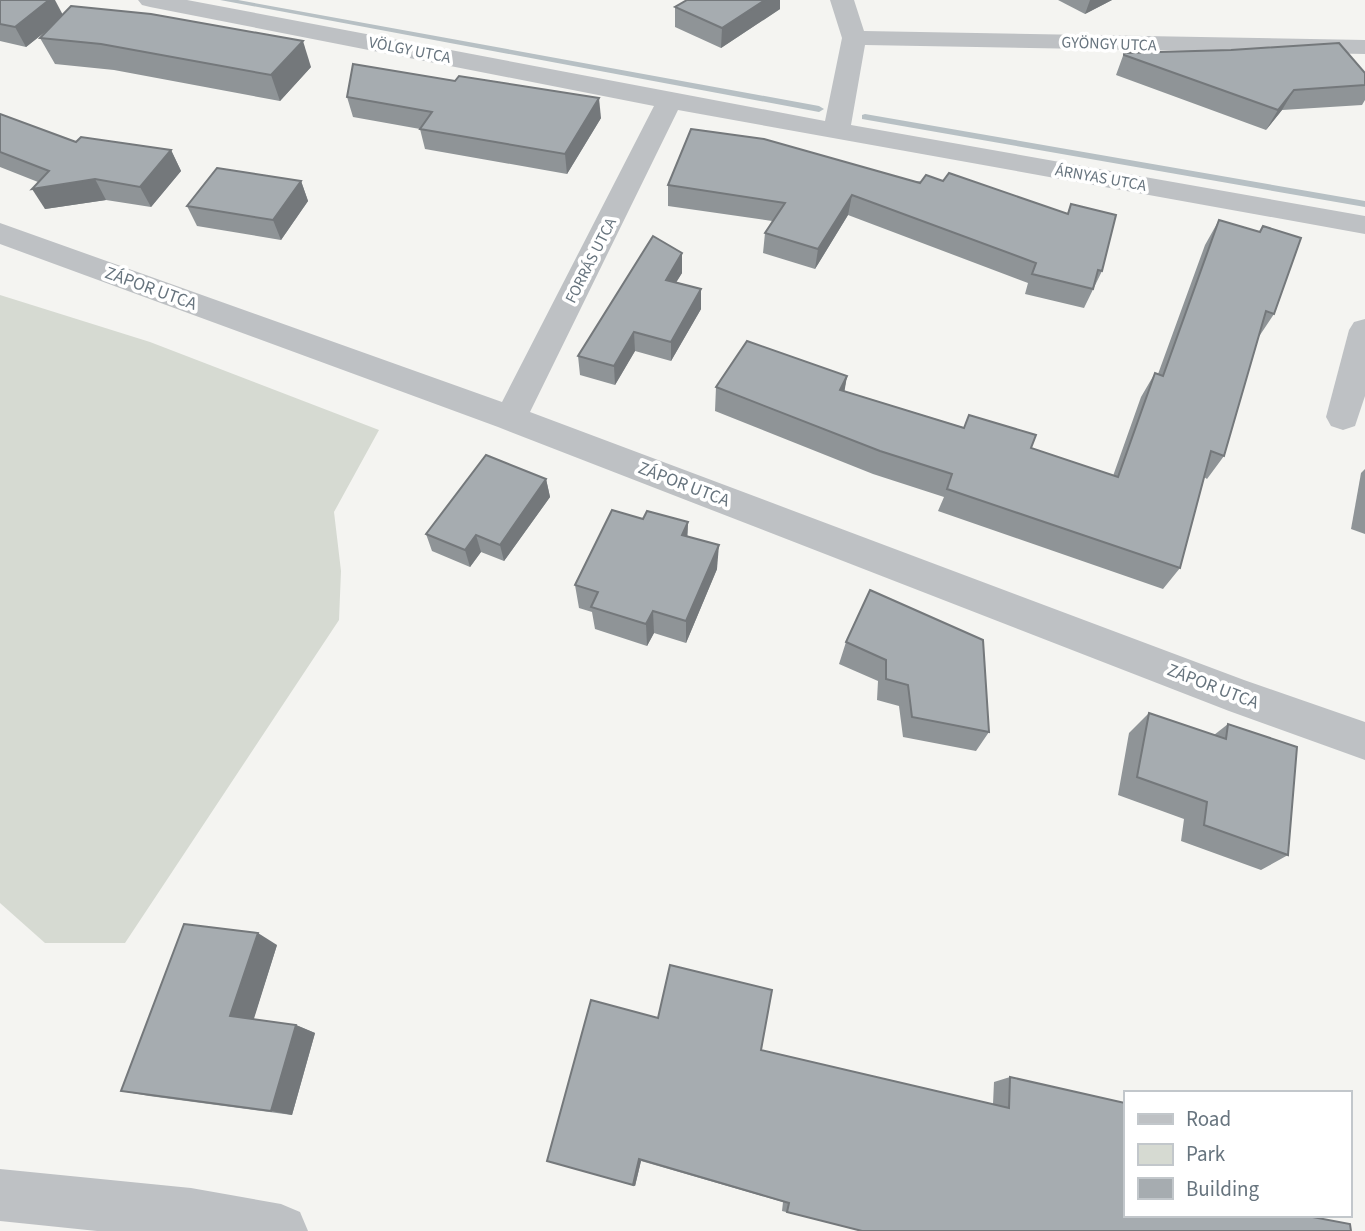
<svg xmlns="http://www.w3.org/2000/svg" width="1365" height="1231" font-family="'Source Sans 3',sans-serif">
<rect width="100%" height="100%" fill="#f4f4f1"/>
<!-- green -->
<path fill="#d6dad2" d="M 0,295 L 150,342 L 379,430 L 334,512 L 341,571 L 339,620 L 125,943 L 45,943 L 0,903 Z"/>
<g fill="none" stroke-linecap="round" stroke-linejoin="round">
<!-- stream -->
<g fill="#b7c0c4" fill-rule="evenodd">
<path d="M 220,0 L 238,0 L 819,106 L 824,109 L 819,112 Z"/>
<path d="M 865,114 L 1365,201 L 1365,207 L 862,119 L 862,115 Z"/>
</g>
<!-- minor -->
<g fill="#bec1c4" fill-rule="evenodd">
<path d="M 138,0 L 187,0 L 825,121 L 842,38 L 830,0 L 854,0 L 864,31 L 1365,40 L 1365,54 L 865,45 L 851,125 L 1365,216 L 1365,234 L 678,110 L 530,412 L 1244,680 L 1365,722 L 1365,760 L 1229,711 L 498,427 L 0,244 L 0,223 L 502,402 L 654,106 L 150,7 L 142,5 Z"/>
<path d="M 1365,319 L 1365,396 L 1355,426 L 1343,430 L 1331,426 L 1326,417 L 1349,330 L 1354,322 Z"/>
<path d="M 0,1169 L 191,1188 L 281,1204 L 300,1212 L 308,1231 L 97,1231 L 0,1221 Z"/>
</g>
</g>
<!-- wall -->
<g fill="#8f9497">
<path d="M 0,0 L 63,15 L 311,67 L 280,101 L 114,70 L 55,64 L 40,38 L 51,27 L 26,47 L 0,41 Z"/>
<path d="M 687,0 L 780,0 L 780,9 L 721,48 L 675,27 L 675,7 Z"/>
<path d="M 1058,0 L 1112,0 L 1085,14 Z"/>
<path d="M 1124,53 L 1365,73 L 1365,100 L 1362,105 L 1282,110 L 1266,130 L 1116,75 Z"/>
<path d="M 347,97 L 601,118 L 567,174 L 425,149 L 420,129 L 353,117 Z"/>
<path d="M 0,114 L 76,142 L 171,150 L 181,171 L 151,207 L 106,200 L 45,209 L 38,182 L 0,167 Z"/>
<path d="M 301,181 L 308,201 L 281,240 L 197,226 L 187,206 Z"/>
<path d="M 943,181 L 1067,214 L 1071,204 L 1102,271 L 1084,308 L 1025,294 L 1028,283 L 848,215 L 815,269 L 763,253 L 765,233 L 772,221 L 668,206 L 668,185 Z"/>
<path d="M 1219,220 L 1260,232 L 1263,226 L 1274,314 L 1258,338 L 1224,456 L 1207,479 L 1204,477 L 1180,568 L 1163,589 L 938,511 L 944,497 L 873,474 L 715,411 L 716,387 L 847,376 L 844,391 L 1031,448 L 1113,476 L 1141,397 L 1155,373 L 1158,374 L 1205,245 Z"/>
<path d="M 682,253 L 682,273 L 676,282 L 701,289 L 701,309 L 671,361 L 635,351 L 615,385 L 580,375 L 578,356 Z"/>
<path d="M 1365,469 L 1365,534 L 1351,529 L 1361,473 Z"/>
<path d="M 546,479 L 550,497 L 504,561 L 481,552 L 470,567 L 432,551 L 426,534 Z"/>
<path d="M 643,519 L 688,522 L 687,536 L 717,569 L 686,643 L 654,633 L 647,646 L 595,629 L 592,612 L 579,608 L 575,585 Z"/>
<path d="M 870,590 L 989,732 L 976,751 L 903,737 L 899,706 L 877,700 L 878,681 L 839,664 L 846,642 Z"/>
<path d="M 1149,713 L 1214,735 L 1228,724 L 1288,855 L 1261,870 L 1181,841 L 1184,819 L 1118,795 L 1129,733 Z"/>
<path d="M 277,945 L 253,1020 L 296,1025 L 315,1033 L 292,1115 L 149,1096 L 121,1091 Z"/>
<path d="M 761,1050 L 993,1104 L 994,1082 L 1010,1077 L 1125,1103 L 861,1231 L 782,1211 L 783,1202 L 641,1161 L 635,1186 L 547,1161 Z"/>
</g>
<!-- shaded-wall -->
<g fill="#74787b">
<path d="M 49,0 L 55,0 L 64,17 L 26,47 L 15,27 Z"/>
<path d="M 765,0 L 780,0 L 780,9 L 721,48 L 722,28 Z"/>
<path d="M 1090,0 L 1112,0 L 1085,14 Z"/>
<path d="M 303,41 L 311,67 L 280,101 L 271,75 Z"/>
<path d="M 1294,90 L 1282,110 L 1266,130 L 1278,110 Z"/>
<path d="M 599,98 L 601,118 L 567,174 L 565,154 Z"/>
<path d="M 171,150 L 181,171 L 151,207 L 140,187 Z"/>
<path d="M 95,179 L 106,200 L 45,209 L 32,189 Z"/>
<path d="M 301,181 L 308,201 L 281,240 L 273,220 Z"/>
<path d="M 852,195 L 848,215 L 815,269 L 818,249 Z"/>
<path d="M 682,253 L 682,273 L 666,299 L 666,280 Z"/>
<path d="M 701,289 L 701,309 L 671,361 L 671,342 Z"/>
<path d="M 634,332 L 635,351 L 615,385 L 614,366 Z"/>
<path d="M 847,376 L 843,400 L 840,390 Z"/>
<path d="M 546,479 L 550,497 L 504,561 L 500,545 Z"/>
<path d="M 688,522 L 687,547 L 682,535 Z"/>
<path d="M 476,535 L 481,552 L 470,567 L 465,550 Z"/>
<path d="M 719,545 L 717,569 L 686,643 L 686,621 Z"/>
<path d="M 653,611 L 654,633 L 647,646 L 646,624 Z"/>
<path d="M 258,933 L 277,945 L 252,1025 L 230,1016 Z"/>
<path d="M 296,1025 L 315,1033 L 292,1115 L 271,1111 Z"/>
<path d="M 639,1159 L 641,1161 L 635,1186 L 633,1185 Z"/>
</g>
<!-- building -->
<g fill="#a6acb0" stroke="#74787b" stroke-width="2">
<path d="M 0,0 L 49,0 L 15,27 L 0,24 Z"/>
<path d="M 687,0 L 765,0 L 722,28 L 675,7 Z"/>
<path d="M 71,6 L 151,14 L 303,41 L 271,75 L 101,44 L 40,38 Z"/>
<path d="M 1339,43 L 1365,73 L 1365,85 L 1294,90 L 1278,110 L 1124,55 L 1124,53 L 1231,50 Z"/>
<path d="M 353,64 L 455,81 L 459,76 L 599,98 L 565,154 L 420,129 L 432,112 L 347,97 Z"/>
<path d="M 0,114 L 76,142 L 81,137 L 171,150 L 140,187 L 95,179 L 32,189 L 49,171 L 0,152 Z"/>
<path d="M 691,129 L 764,139 L 920,183 L 926,175 L 943,181 L 949,173 L 1068,214 L 1071,204 L 1116,215 L 1102,271 L 1098,270 L 1093,289 L 1032,274 L 1036,263 L 852,195 L 818,249 L 765,233 L 785,203 L 668,185 Z"/>
<path d="M 217,168 L 301,181 L 273,220 L 187,206 Z"/>
<path d="M 1219,220 L 1260,232 L 1263,226 L 1301,238 L 1274,314 L 1266,311 L 1224,456 L 1211,451 L 1180,568 L 947,489 L 952,474 L 880,451 L 716,387 L 747,341 L 847,376 L 840,390 L 964,428 L 969,415 L 1036,435 L 1031,448 L 1118,477 L 1155,373 L 1163,376 Z"/>
<path d="M 653,236 L 682,253 L 666,280 L 701,289 L 671,342 L 634,332 L 614,366 L 578,356 Z"/>
<path d="M 486,455 L 546,479 L 500,545 L 476,535 L 465,550 L 426,534 Z"/>
<path d="M 612,510 L 643,519 L 647,511 L 688,522 L 682,535 L 719,545 L 686,621 L 653,611 L 646,624 L 591,607 L 598,592 L 575,585 Z"/>
<path d="M 870,590 L 983,640 L 989,732 L 912,717 L 908,685 L 886,679 L 886,660 L 846,642 Z"/>
<path d="M 1149,713 L 1226,739 L 1228,724 L 1297,747 L 1288,855 L 1204,825 L 1207,802 L 1137,777 Z"/>
<path d="M 184,924 L 258,933 L 230,1016 L 296,1025 L 271,1111 L 121,1091 Z"/>
<path d="M 670,965 L 772,990 L 761,1050 L 1009,1108 L 1010,1077 L 1125,1103 L 1125,1215 L 1302,1215 L 1350,1224 L 1351,1231 L 862,1231 L 787,1212 L 789,1203 L 639,1159 L 633,1185 L 547,1161 L 591,1000 L 658,1018 Z"/>
</g>
<g text-anchor="middle" stroke-width="7" stroke-linejoin="round" paint-order="stroke">
<!-- far-street labels -->
<g font-size="16" fill="#67747e" stroke="#fff">
<text transform="translate(1109 43) rotate(2)" y="6">GYÖNGY UTCA</text>
<text transform="translate(410 49) rotate(11)" y="6">VÖLGY UTCA</text>
<text transform="translate(1101 177) rotate(10)" y="6">ÁRNYAS UTCA</text>
<text transform="translate(590 260) rotate(-63)" y="6">FORRÁS UTCA</text>
</g>
<!-- street labels -->
<g font-size="18" fill="#67747e" stroke="#fff">
<text transform="translate(151 288) rotate(20)" y="6">ZÁPOR UTCA</text>
<text transform="translate(684 484) rotate(21)" y="6">ZÁPOR UTCA</text>
<text transform="translate(1213 686) rotate(21)" y="6">ZÁPOR UTCA</text>
</g>
</g>
<!-- legend -->
<rect x="1124" y="1091" width="228" height="126" fill="#ffffff" stroke="#c2c7cb" stroke-width="2"/>
<rect x="1138" y="1114" width="35" height="10" fill="#bec1c4" stroke="#c2c7cb" stroke-width="2"/>
<text x="1186" y="1126" font-size="21" fill="#67747e">Road</text>
<rect x="1138" y="1144" width="35" height="21" fill="#d6dad2" stroke="#c2c7cb" stroke-width="2"/>
<text x="1186" y="1161" font-size="21" fill="#67747e">Park</text>
<rect x="1138" y="1178" width="35" height="21" fill="#a6acb0" stroke="#c2c7cb" stroke-width="2"/>
<text x="1186" y="1196" font-size="21" fill="#67747e">Building</text>
</svg>
